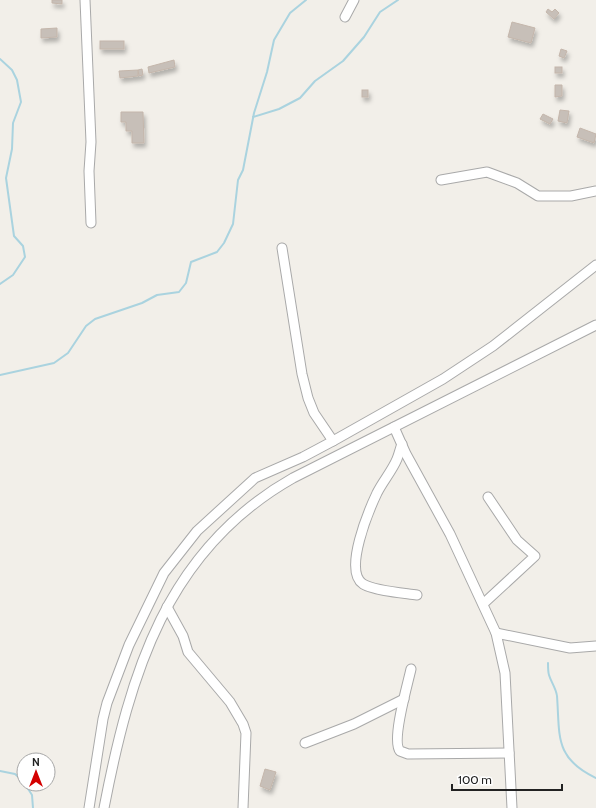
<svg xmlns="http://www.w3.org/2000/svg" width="596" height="808" font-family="Cabin,sans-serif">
<defs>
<filter id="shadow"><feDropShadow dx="2" dy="4" stdDeviation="2" flood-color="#0004"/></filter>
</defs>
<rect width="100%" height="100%" fill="#f2efe9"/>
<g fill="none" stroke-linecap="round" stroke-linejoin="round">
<!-- stream -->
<g stroke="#aad3df" stroke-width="2">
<path d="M 0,59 L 12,70 L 17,80 L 21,102 L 13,123 L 12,149 L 6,178 L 14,236 L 23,246 L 25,257 L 13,275 L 0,284"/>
<path d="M 253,117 L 279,109 L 300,98 L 315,81 L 343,61 L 364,37 L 380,12 L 398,0"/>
<path d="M 0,375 L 54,363 L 68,353 L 86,326 L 95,319 L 142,303 L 157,295 L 179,292 L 186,283 L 191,262 L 217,252 L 224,243 L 233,224 L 238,180 L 243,170 L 254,113 L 267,72 L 274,40 L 290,13 L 306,0"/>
<path d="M 548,663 C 548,667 548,672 549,675 C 551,682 556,688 557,696 C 560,736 554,758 596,778"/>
<path d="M 0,771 L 15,774 L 24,782"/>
<path d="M 25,784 L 32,795 L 33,808"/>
</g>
</g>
<!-- building -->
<g fill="#c7bfb8" stroke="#c4b6ab" filter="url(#shadow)">
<path d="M 52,0 L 62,0 L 62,4 L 52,3 Z"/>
<path d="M 548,9 L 552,12 L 555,9 L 559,13 L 554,19 L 546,12 Z"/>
<path d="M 512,22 L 535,28 L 531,43 L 508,37 Z"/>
<path d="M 57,28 L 57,37 L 41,38 L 41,29 Z"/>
<rect x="100" y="41" width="24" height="8"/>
<path d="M 561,49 L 567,51 L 564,58 L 559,56 Z"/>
<path d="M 174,60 L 175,67 L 149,73 L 148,67 Z"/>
<rect x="555" y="67" width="7" height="6"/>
<path d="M 142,69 L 143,75 L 139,76 L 138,70 Z"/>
<path d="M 138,70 L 138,76 L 120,78 L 119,71 Z"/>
<path d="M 555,85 L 562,85 L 562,96 L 555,97 Z"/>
<rect x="362" y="90" width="6" height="7"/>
<path d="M 560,110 L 569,111 L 567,123 L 558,121 Z"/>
<path d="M 121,112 L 143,112 L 144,143 L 132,143 L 132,131 L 126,131 L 126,122 L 121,122 Z"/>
<path d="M 543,114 L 553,119 L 550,124 L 540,119 Z"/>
<path d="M 580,128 L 596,134 L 594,143 L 577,137 Z"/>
<path d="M 265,769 L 276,772 L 270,790 L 260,786 Z"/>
</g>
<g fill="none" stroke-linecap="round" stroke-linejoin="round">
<defs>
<g id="street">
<path d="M 85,0 L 91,142 L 89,171 L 91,223"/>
<path d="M 345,17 L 354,0"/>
<path d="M 441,180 L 487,172 L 517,183 L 538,196 L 571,196 L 596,191"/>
<path d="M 282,248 L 302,374 L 308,398 L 314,413 L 333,441"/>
<path d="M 394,427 L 406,454 L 450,534 L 496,633 L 505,673 L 512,808"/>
<path d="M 402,444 C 400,449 399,454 397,459 C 392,471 383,481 377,493 C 369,510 343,571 363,584 C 375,591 403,593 417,595"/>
<path d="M 483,604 L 535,556 L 517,540 L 488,497"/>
<path d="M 167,607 L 183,636 L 188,652 L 230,702 L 243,724 L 246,733 L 243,808"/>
<path d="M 496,633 L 570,648 L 596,646"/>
<path d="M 411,669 C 408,683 391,741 400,751 L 408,754 L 509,753"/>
<path d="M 305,743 L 354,724 L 404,699"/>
<path d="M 89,808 L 103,719 L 107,703 L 129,645 L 164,573 L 197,531 L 255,478 L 303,457 L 333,441 L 443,379 L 493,346 L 596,265"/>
<path d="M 104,808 C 130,674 166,550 293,478 L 596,325"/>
</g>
</defs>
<!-- street casing -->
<use href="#street" stroke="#a9a9a9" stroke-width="11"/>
<!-- street -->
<use href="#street" stroke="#fff" stroke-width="9"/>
</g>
<!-- north arrow -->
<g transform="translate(36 772)"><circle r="19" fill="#ffffff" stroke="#a7a7a7"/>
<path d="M0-3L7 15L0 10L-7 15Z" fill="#d40000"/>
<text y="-6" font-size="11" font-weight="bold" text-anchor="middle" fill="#222222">N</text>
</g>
<!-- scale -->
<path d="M452 784v6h110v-6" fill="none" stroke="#222222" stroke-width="2"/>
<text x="458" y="784" font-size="12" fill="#222222" stroke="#ffffff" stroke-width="3" paint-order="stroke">100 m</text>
</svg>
